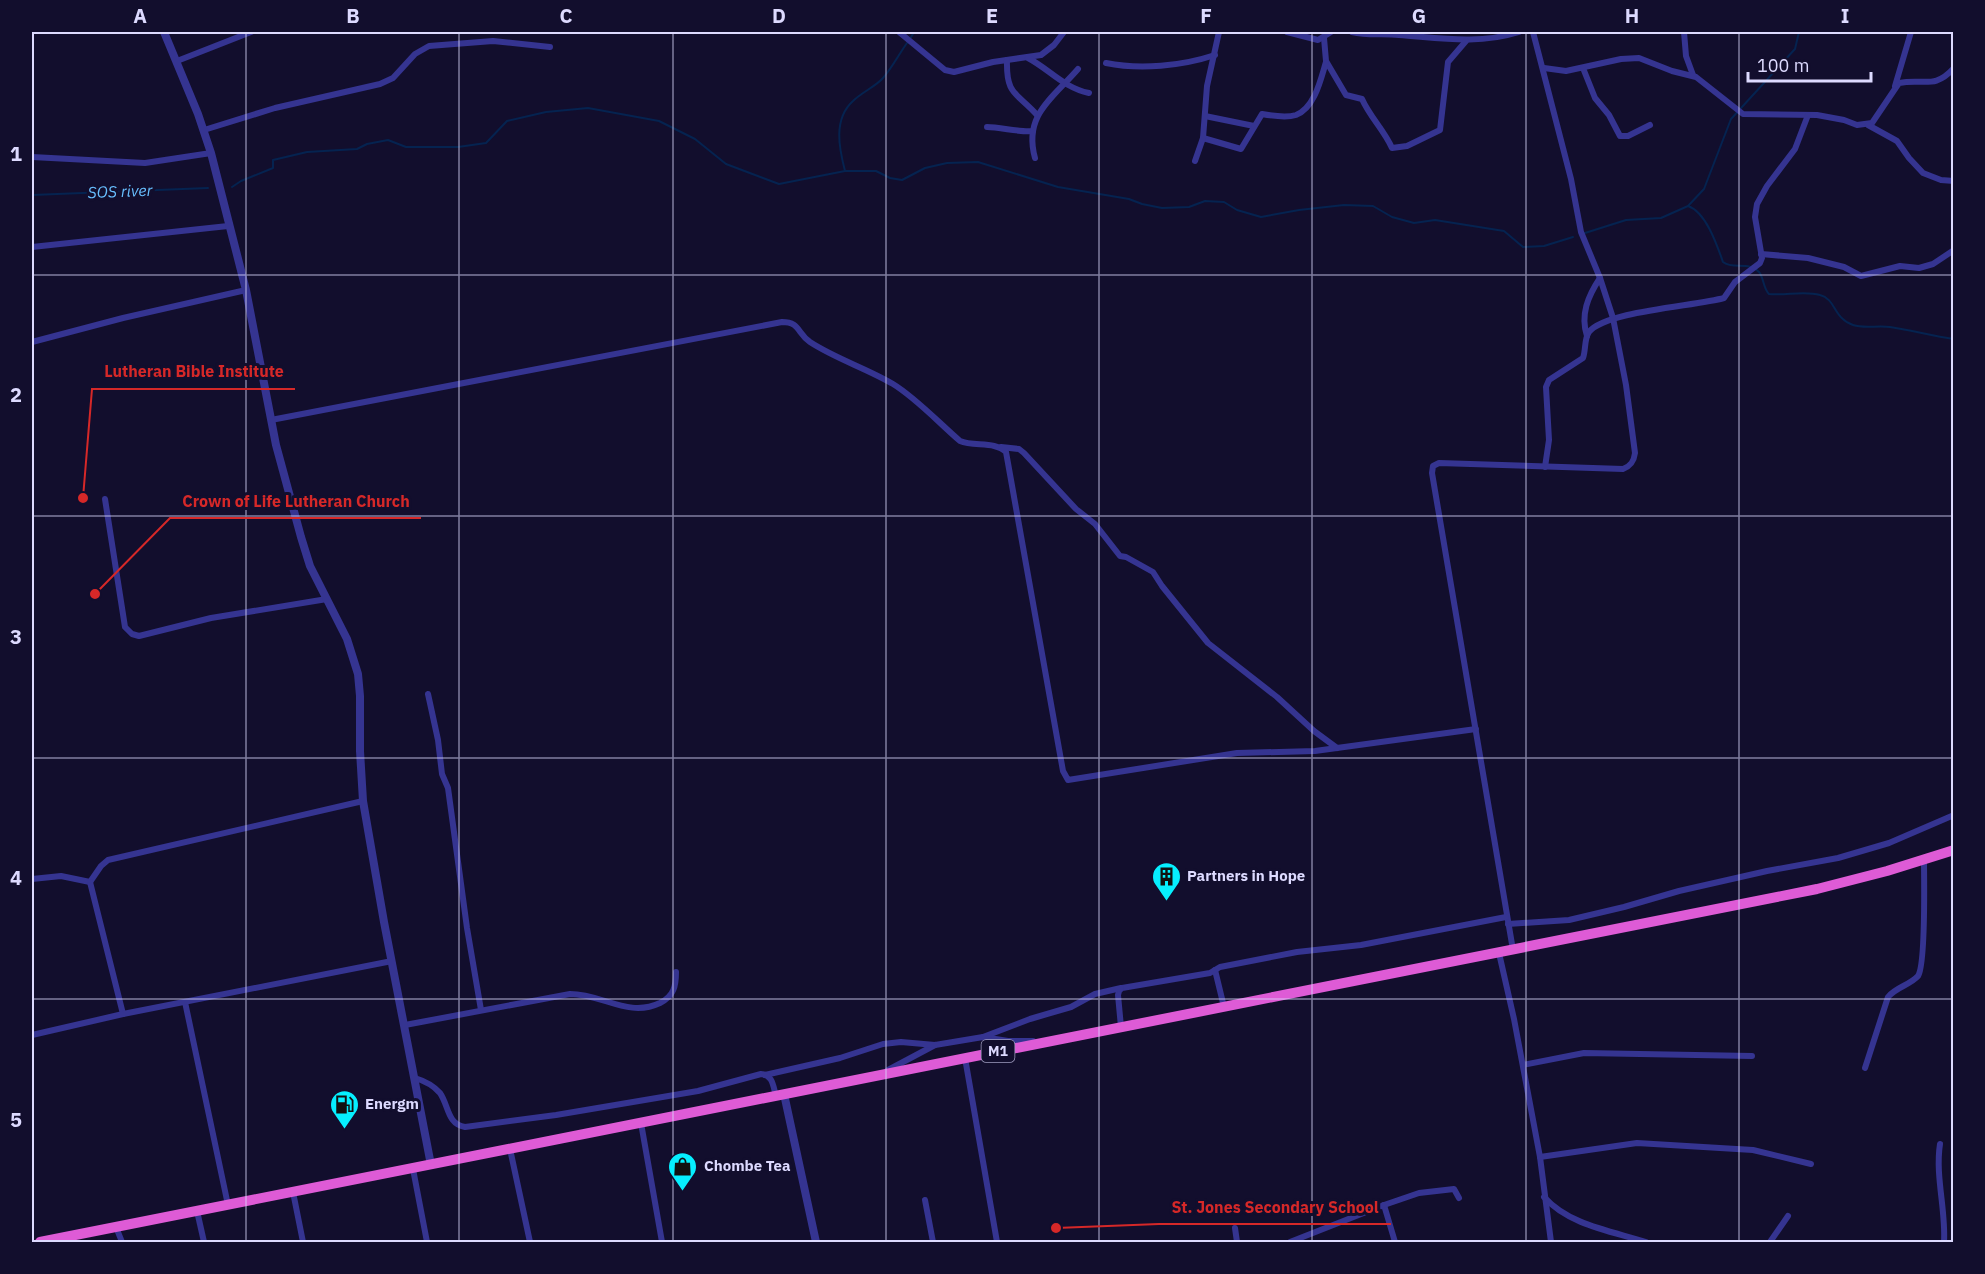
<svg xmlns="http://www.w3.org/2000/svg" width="1985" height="1274" font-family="'IBM Plex Sans',sans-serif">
<rect width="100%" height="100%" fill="#120e2d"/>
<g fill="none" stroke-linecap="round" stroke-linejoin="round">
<!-- stream -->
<g stroke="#052350" stroke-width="2">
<path d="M 910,39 L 914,32"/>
<path d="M 845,171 C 839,148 833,119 853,101 C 862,92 875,87 883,78 C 892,68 899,54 907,43"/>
<path d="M 232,187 L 241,181 L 273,168 L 273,160 L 307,152 L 357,149 L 367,144 L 388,140 L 406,147 L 458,147 L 486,143 L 507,121 L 546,112 L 588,108 L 659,121 L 695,139 L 726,164 L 779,184 L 845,171 L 876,171 L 890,178 L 902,180 L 925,168 L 947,163 L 978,162 L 1058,187 L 1129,199 L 1142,204 L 1162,208 L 1189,207 L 1205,201 L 1224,202 L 1237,210 L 1261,217 L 1299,210 L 1344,205 L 1373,206 L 1392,217 L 1414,223 L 1435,220 L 1504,231 L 1523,247 L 1544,246 L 1573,237"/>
<path d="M 32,195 L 208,188"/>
<path d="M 1688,206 C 1706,212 1717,245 1723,262 C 1733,270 1749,261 1759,272 C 1764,278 1763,288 1769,294 C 1785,296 1804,290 1820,295 C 1836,299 1833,318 1853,325 C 1865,329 1877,325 1890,327 C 1911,330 1932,336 1954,339"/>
<path d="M 1585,233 L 1626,220 L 1661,218 L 1688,206 L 1704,189 L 1731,119 L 1795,49 L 1799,32"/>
</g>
<!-- minor -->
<g stroke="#353491" stroke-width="6">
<path d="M 899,32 L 945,70 L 954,72 L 993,62 L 1041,55 L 1054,45 L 1064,32"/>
<path d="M 1287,32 L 1318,40 L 1331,32"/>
<path d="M 1352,32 C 1368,36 1383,33 1399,35 C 1440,38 1478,45 1519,32"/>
<path d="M 1684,32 L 1686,56 L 1693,75"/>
<path d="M 1324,38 L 1326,61 L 1346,95 L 1362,99 C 1370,117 1384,130 1392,148 L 1407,146 L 1440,130 L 1448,62 L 1466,41"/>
<path d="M 1028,58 C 1049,69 1064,88 1089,93"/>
<path d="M 1007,60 C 1006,95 1016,92 1037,115"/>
<path d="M 177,61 L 251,32"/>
<path d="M 1106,63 C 1140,70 1182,66 1215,55"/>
<path d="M 1544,68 L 1566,71 L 1621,59 L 1639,58 L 1672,71 L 1696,77 L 1743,114 L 1817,115 L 1844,120 L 1857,125 L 1872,123 L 1899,83 C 1924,78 1934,90 1954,68"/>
<path d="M 1583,68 L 1595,98 L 1609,115 L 1620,136 L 1628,136 L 1650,125"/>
<path d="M 1895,86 L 1911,32"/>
<path d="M 1205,116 L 1254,126"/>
<path d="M 1868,125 L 1897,141 L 1909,158 L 1923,173 L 1941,180 L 1954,181"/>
<path d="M 987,127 C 1000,127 1023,133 1033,131"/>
<path d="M 204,130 L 275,108 L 380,84 L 393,78 L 415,54 L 429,46 L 493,41 L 550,47"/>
<path d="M 1203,138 L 1241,149 L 1262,114 C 1273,116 1286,118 1296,115 C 1315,108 1321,78 1326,62"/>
<path d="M 32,157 L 145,163 L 211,153"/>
<path d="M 1035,158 C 1023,115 1053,98 1078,69"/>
<path d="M 1195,161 L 1203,138 L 1207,86 L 1219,32"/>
<path d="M 32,247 L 228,226"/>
<path d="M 1761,254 L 1808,258 L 1844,267 L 1861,276 L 1900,266 L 1919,268 L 1933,264 L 1954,250"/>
<path d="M 1587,336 C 1580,315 1588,296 1600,278"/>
<path d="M 32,342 L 123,318 L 246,290"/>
<path d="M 271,420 L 782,322 C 800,322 797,333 810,342 C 836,359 866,368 893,384 C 916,398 939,423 960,441 C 974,447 995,441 1006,452 L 1063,771 L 1068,780 L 1237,753 L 1315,751 L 1476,729"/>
<path d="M 1001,447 L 1019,449 L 1024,453 L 1076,509 L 1095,524 L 1120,556 L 1126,557 L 1153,572 L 1162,586 L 1208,643 L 1277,697 L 1314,731 L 1337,748"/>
<path d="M 1545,467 L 1549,440 L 1546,387 L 1549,380 L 1583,358 C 1586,350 1584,339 1589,332 C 1605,311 1696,306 1724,298 L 1735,282 L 1760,263 L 1762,258 L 1755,217 L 1757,204 L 1767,186 L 1795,149 L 1808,115"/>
<path d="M 105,499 L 125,627 L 132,634 L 139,636 L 211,618 L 327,599"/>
<path d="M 428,694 L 438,740 L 442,774 L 448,788 L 467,928 L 481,1010"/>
<path d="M 32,879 L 61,876 L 90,882 L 101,866 L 108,860 L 363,801"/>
<path d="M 90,882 L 123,1014"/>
<path d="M 1508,924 L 1569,920 L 1624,907 L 1679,891 L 1767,871 L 1838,858 L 1889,843 L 1954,815"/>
<path d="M 1513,950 L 1432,473 L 1433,466 L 1439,463 L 1623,469 C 1631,466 1634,461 1635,453 L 1626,385 L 1613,318 L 1600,278 L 1581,232 L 1571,179 L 1533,32"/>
<path d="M 1499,953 L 1514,1019 L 1540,1157 L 1551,1242"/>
<path d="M 1215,970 L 1224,1007"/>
<path d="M 185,1002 L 228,1205"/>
<path d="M 405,1025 L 570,994 C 603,994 628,1018 660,1003 C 674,996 676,986 676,972"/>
<path d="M 1121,1027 L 1118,995 L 1119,991 L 1122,988 L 1210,973 L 1220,967 L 1297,952 L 1361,945 L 1506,917"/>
<path d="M 32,1035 L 123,1014 L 392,961"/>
<path d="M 983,1037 L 1008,1041 L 1033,1041"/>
<path d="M 965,1058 L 997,1242"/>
<path d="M 1523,1065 L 1584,1053 L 1752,1056"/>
<path d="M 1865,1068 L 1888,997 C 1896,987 1910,985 1918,976 C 1926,964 1924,880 1924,861"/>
<path d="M 888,1070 L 935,1045"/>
<path d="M 765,1075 L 840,1058 L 883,1044 L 901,1042 L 935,1045 L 983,1037 L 1030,1019 L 1071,1007 L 1095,994 L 1121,988"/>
<path d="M 415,1078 C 425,1081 433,1085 440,1093 C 449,1106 447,1124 465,1127 L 556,1115 L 698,1091 L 761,1074 C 773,1075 773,1086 776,1096"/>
<path d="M 641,1123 L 662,1242"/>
<path d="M 1940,1144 C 1935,1176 1946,1210 1944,1242"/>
<path d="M 510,1149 L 530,1242"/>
<path d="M 1540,1157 L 1637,1143 L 1753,1150 L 1811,1164"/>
<path d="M 413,1169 L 427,1242"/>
<path d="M 293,1192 L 303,1242"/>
<path d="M 1544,1197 C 1569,1225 1611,1231 1646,1242"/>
<path d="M 925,1200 L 933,1242"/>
<path d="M 1384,1205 L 1395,1242"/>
<path d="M 197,1211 L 204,1242"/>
<path d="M 116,1227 L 122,1242"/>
<path d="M 1235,1228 L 1237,1242"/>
<path d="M 1290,1242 L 1384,1205 L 1419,1193 L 1454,1189 L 1459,1198"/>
<path d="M 1770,1242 L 1788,1216"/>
</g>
<!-- tertiary -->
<g stroke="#353491" stroke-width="8">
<path d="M 164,32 L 198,114 L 211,153 L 246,290 L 276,445 L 301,537 L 310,566 L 347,639 L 358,674 L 360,696 L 360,751 L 363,801 L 384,922 L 431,1165"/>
<path d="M 784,1094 L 816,1242"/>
</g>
<!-- trunk -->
<path stroke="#de5bd6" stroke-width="10" d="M 40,1242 L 1817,889 L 1887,871 L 1954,850"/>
</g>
<!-- grid -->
<path fill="none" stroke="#dddaff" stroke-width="1.5" stroke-opacity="0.55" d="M 246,32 L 246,1242M 459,32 L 459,1242M 673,32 L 673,1242M 886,32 L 886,1242M 1099,32 L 1099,1242M 1312,32 L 1312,1242M 1526,32 L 1526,1242M 1739,32 L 1739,1242M 32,275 L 1954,275M 32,516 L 1954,516M 32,758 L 1954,758M 32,999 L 1954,999"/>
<!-- icons -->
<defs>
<symbol id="building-pin" viewBox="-11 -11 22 30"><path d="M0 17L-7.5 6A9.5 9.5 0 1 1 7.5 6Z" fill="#06efff" stroke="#120e2d"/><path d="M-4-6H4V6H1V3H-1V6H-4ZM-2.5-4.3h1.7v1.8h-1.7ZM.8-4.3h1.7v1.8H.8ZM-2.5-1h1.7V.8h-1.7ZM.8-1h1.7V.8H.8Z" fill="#111"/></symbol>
<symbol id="fuel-pin" viewBox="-11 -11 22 30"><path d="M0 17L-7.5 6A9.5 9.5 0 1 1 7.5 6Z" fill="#06efff" stroke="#120e2d"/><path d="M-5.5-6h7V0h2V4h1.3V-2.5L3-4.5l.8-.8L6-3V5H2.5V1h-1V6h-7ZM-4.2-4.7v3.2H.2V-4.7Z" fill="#111"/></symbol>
<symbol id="shop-pin" viewBox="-11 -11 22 30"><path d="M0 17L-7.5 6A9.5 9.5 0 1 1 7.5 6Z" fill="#06efff" stroke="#120e2d"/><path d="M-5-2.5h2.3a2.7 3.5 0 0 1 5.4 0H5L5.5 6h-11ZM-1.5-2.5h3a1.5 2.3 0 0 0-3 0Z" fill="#111"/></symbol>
</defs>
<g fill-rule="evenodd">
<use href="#building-pin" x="1150" y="860" width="33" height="45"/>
<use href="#fuel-pin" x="328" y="1088" width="33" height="45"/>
<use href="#shop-pin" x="666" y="1150" width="33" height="45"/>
</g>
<g text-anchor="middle" stroke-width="6" stroke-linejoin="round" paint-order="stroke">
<!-- shield labels -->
<rect fill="#120e2d" stroke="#a09dc0" stroke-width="1.5" x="981.5" y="1040" width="33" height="22" rx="4.5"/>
<g font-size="14" font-weight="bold" fill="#dddaff">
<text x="998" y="1056">M1</text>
</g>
<!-- poi labels -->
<g font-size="15" font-weight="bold" fill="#dddaff" stroke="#120e2d" text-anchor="start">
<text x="1187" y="881">Partners in Hope</text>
<text x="365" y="1109">Energm</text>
<text x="704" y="1171">Chombe Tea</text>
</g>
<!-- water labels -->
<g font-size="16" font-style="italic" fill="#68bfff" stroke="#120e2d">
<text transform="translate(120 191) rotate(-2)" y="6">SOS river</text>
</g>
</g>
<!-- callouts -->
<path fill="none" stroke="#d62828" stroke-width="2" d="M83 498L92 389H295M95 594L170 518H421M1056 1228L1159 1224H1391"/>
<g fill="#d62828" stroke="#120e2d" stroke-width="2">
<circle cx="83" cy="498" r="6"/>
<circle cx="95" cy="594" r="6"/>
<circle cx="1056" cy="1228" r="6"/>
</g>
<g font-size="16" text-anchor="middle" font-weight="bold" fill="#d62828" stroke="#120e2d" stroke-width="6" stroke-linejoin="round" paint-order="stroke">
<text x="194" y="377">Lutheran Bible Institute</text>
<text x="296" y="507">Crown of Life Lutheran Church</text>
<text x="1275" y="1213">St. Jones Secondary School</text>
</g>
<!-- border -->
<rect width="1985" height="1274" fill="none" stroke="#120e2d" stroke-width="66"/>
<!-- scale -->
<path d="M1748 72v9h123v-9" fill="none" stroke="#dddaff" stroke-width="3"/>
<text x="1757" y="72" font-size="18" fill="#dddaff" stroke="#120e2d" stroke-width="4.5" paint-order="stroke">100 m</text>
<rect x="33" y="33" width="1919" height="1208" fill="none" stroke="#dddaff" stroke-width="2"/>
<g font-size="20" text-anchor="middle" font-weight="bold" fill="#dddaff">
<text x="140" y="23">A</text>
<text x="353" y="23">B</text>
<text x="566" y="23">C</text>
<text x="779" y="23">D</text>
<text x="992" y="23">E</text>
<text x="1206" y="23">F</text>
<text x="1419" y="23">G</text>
<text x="1632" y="23">H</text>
<text x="1845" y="23">I</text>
<text x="16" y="161">1</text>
<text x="16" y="402">2</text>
<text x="16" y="644">3</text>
<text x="16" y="885">4</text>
<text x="16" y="1127">5</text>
</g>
</svg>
